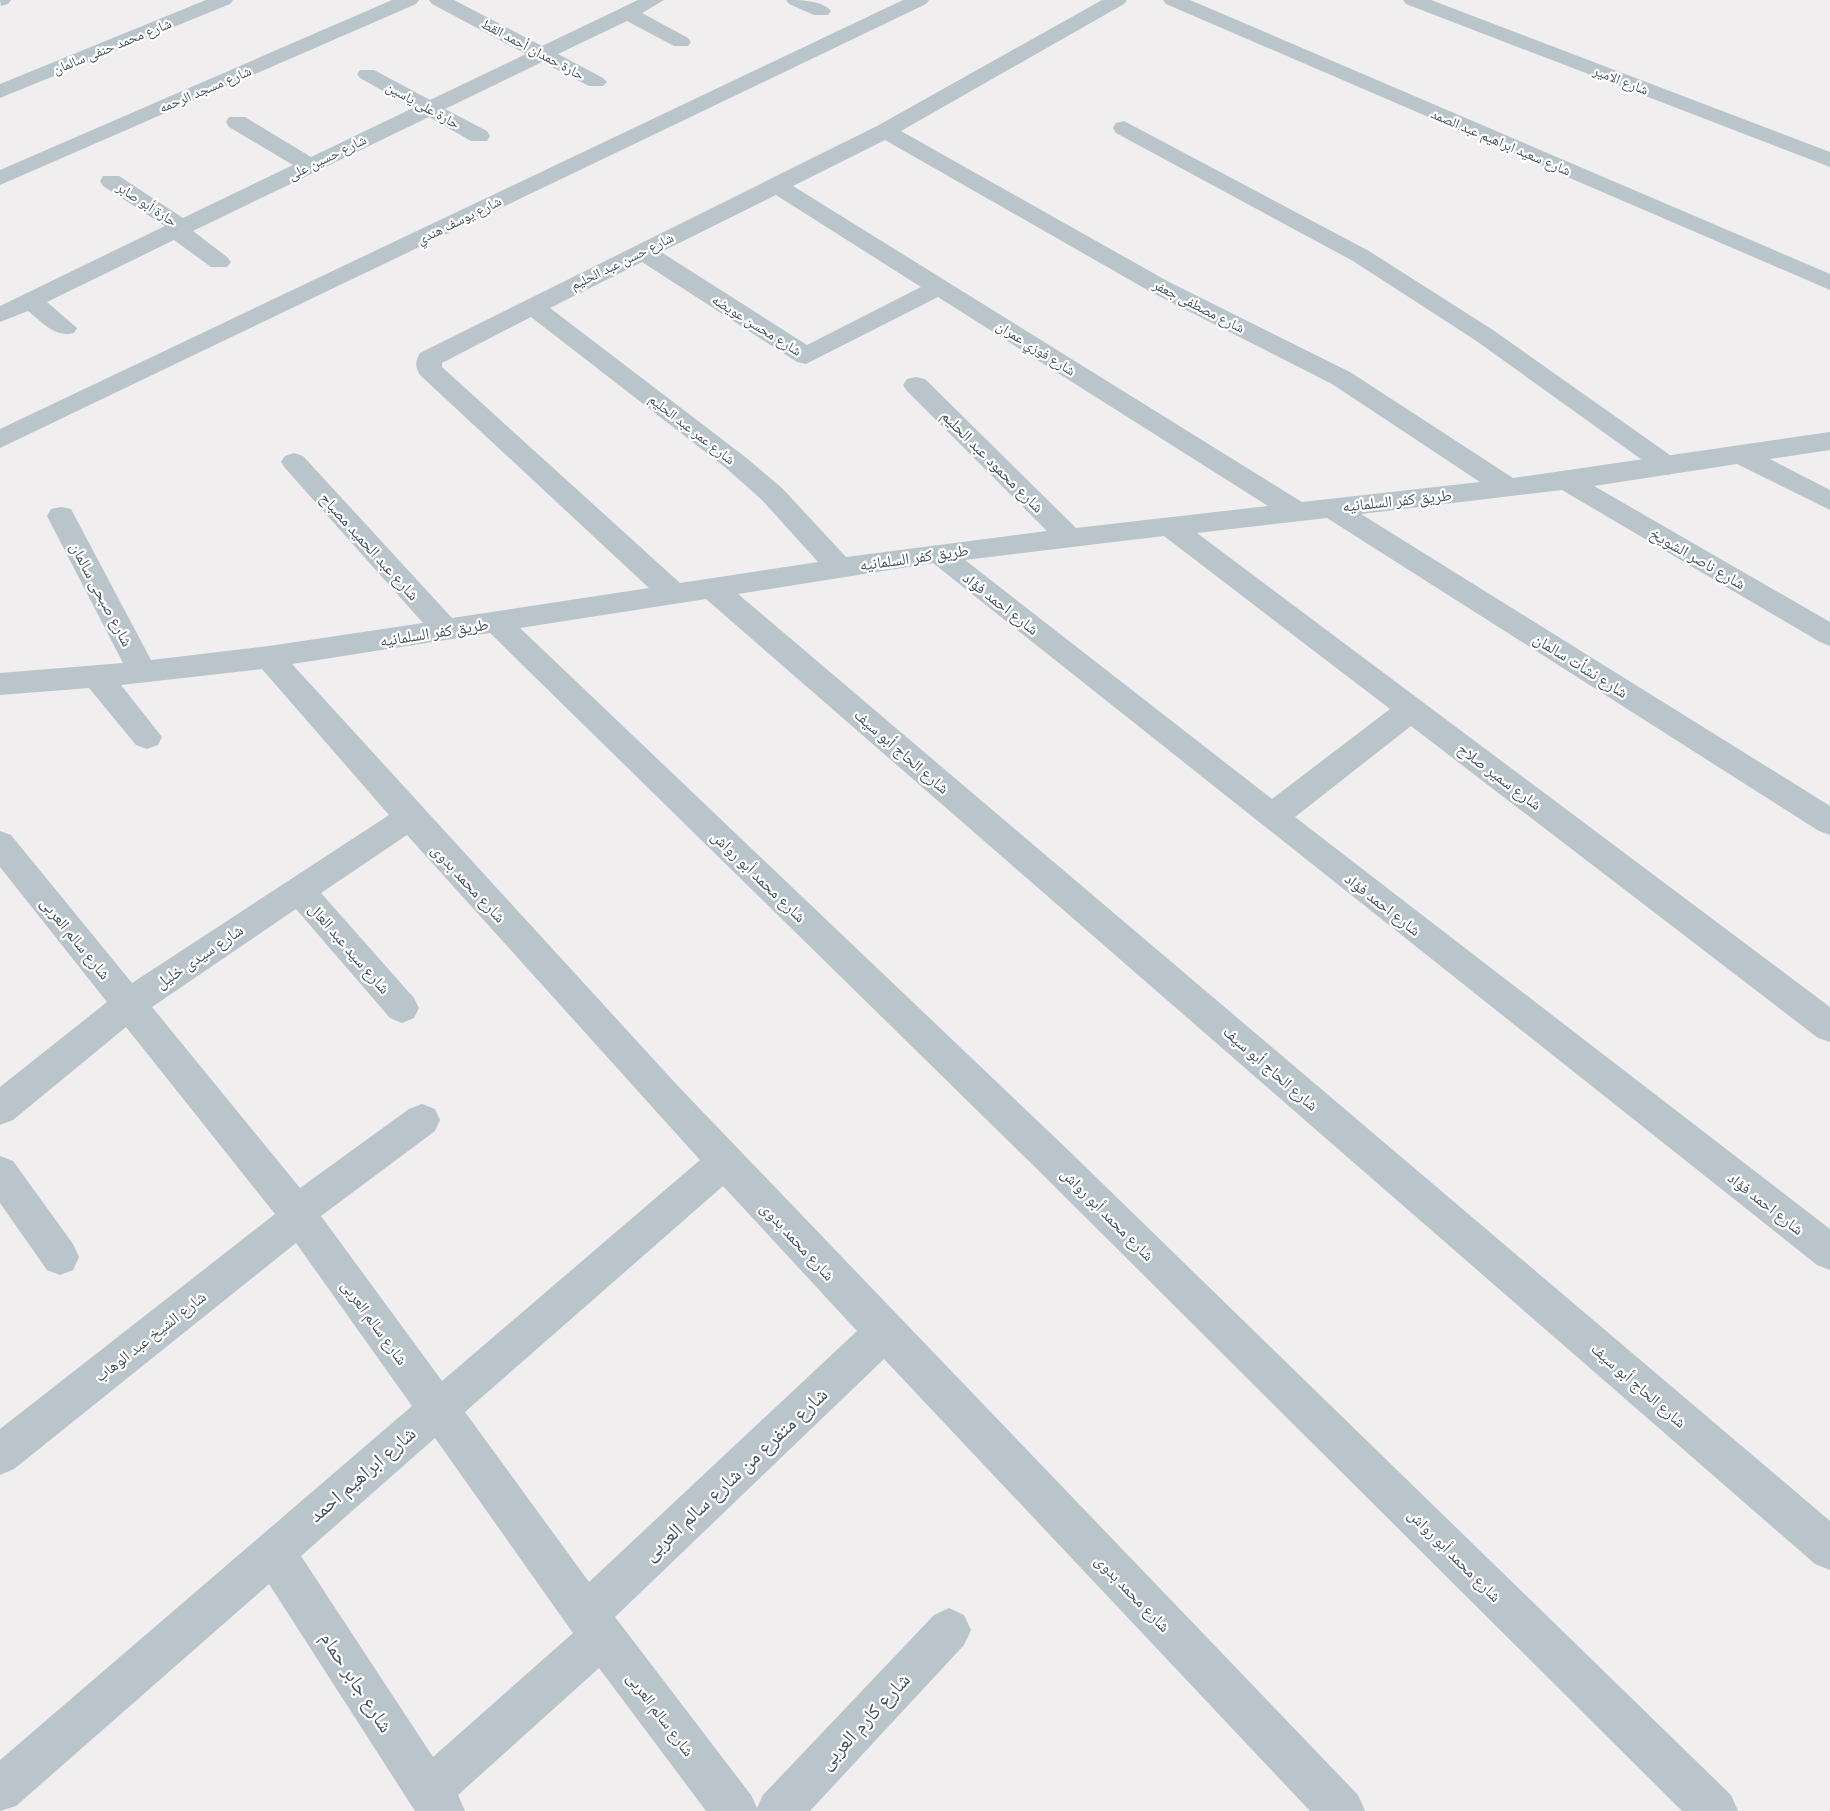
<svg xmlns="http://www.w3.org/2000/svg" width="1830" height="1811" font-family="Figtree,'Noto Naskh Arabic',sans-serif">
<rect width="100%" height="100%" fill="#f0eeee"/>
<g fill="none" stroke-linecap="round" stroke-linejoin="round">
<!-- lane -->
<path fill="#b9c4cb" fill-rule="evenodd" d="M 1124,121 L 1369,251 L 1493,330 L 1677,460 L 1681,466 L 1677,472 L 1668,475 L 1659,472 L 1475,340 L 1353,261 L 1116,133 L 1113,128 L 1116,123 Z"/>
<!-- street -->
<g fill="#b9c4cb" fill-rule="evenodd">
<path d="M 0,0 L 11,0 L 8,4 L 1,6 Z"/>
<path d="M 206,0 L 233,0 L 230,4 L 0,98 L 0,84 Z"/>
<path d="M 392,0 L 419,0 L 416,4 L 0,185 L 0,170 Z"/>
<path d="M 429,0 L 454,0 L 542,46 L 638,0 L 664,0 L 642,13 L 688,38 L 691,42 L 688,46 L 674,46 L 627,21 L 558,54 L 603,78 L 607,82 L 603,86 L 589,86 L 542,62 L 445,109 L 487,131 L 490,136 L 487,141 L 471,141 L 429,117 L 193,231 L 227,257 L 231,262 L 227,267 L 211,267 L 174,240 L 47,302 L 77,328 L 74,333 C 55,338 42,322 28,311 L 0,322 L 0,306 L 165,226 L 103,186 L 100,181 L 103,176 L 119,176 L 183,218 L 293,165 L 229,127 L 226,122 L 229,117 L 245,117 L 311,157 L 413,108 L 360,78 L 357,74 L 360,70 L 374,70 L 430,100 L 526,54 L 432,4 Z"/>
<path d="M 786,0 C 801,0 821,0 831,11 L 828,15 L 814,15 L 789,4 Z"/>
<path d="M 903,0 L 929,0 L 926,4 L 0,448 L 0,429 Z"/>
<path d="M 1102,0 L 1127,0 L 1124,4 L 901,131 L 1169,282 L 1350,372 L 1513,478 L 1830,432 L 1830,450 L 1770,459 L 1830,490 L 1830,510 L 1737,464 L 1594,486 L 1830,622 L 1830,646 L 1820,642 L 1562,490 L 1361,514 L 1830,806 L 1830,835 L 1819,831 L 1327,518 L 1197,533 L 1830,1007 L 1830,1042 L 1818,1038 L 1411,726 L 1295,817 L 1830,1229 L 1830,1270 L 1817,1265 L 933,563 L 738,594 L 1830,1521 L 1830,1570 L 1815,1564 L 706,599 L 520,628 L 1066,1148 L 1731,1795 L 1738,1811 L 1682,1811 L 1040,1172 L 490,633 L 292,664 L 677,1085 L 1358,1795 L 1365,1811 L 1310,1811 L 884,1359 L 615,1617 L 751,1795 L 757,1808 L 763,1795 L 934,1615 L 949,1608 L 964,1615 L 971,1630 L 964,1645 L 810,1811 L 706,1811 L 599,1668 L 458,1795 L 465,1811 L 415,1811 L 269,1584 L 16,1806 L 0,1811 L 0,1760 L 412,1406 L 296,1243 L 14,1469 L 0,1475 L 0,1429 L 275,1214 L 126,1027 L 13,1120 L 0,1125 L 0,1087 L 107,1002 L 0,867 L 0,831 L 11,835 L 132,983 L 389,815 L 262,669 L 121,685 L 162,737 L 158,745 L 147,749 L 136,745 L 89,688 L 0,695 L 0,673 L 123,663 L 47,516 L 51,509 L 61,507 L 71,509 L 151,660 L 269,646 L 423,623 L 285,468 L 281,462 L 285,456 L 294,453 L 303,456 L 452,618 L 649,588 L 420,375 C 415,367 415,361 420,353 L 877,126 ZM 885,140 L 1151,292 L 1332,384 L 1480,482 L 1302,502 L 793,186 ZM 776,195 L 921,287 L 807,345 L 661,252 ZM 642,262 L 797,362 L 806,364 L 938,297 L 1268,506 L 1076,528 L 925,379 L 916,377 L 907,379 L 903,385 L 907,391 L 1047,531 L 846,557 L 782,488 L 744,456 L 550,308 ZM 531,317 L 726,468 L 762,500 L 818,562 L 680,583 L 442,367 L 442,363 ZM 1164,536 L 1390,709 L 1272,799 L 965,560 ZM 407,835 L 700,1160 L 442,1381 L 321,1216 L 435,1131 L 440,1120 L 435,1109 L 422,1104 L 409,1109 L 300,1188 L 152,1007 L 296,909 L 390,1018 L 402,1023 L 414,1018 L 419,1008 L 414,998 L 321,893 ZM 723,1186 L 857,1331 L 589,1582 L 465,1412 ZM 435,1438 L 573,1633 L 433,1757 L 301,1556 Z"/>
<path d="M 1163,0 L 1190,0 L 1830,274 L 1830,290 L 1166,4 Z"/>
<path d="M 1403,0 L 1431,0 L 1830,152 L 1830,167 L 1406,4 Z"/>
<path d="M 0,1156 L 13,1161 L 73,1244 L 79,1257 L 73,1270 L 60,1275 L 47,1270 L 0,1203 Z"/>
</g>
</g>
<g text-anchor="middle" stroke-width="4.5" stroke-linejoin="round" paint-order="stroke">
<!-- far-street labels -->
<g font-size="14" fill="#46535b" stroke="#fff">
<text transform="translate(112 46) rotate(-22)" y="5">شارع محمد حنفى سالمان</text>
<text transform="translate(533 49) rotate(28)" y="5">حارة حمدان أحمد القط</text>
<text transform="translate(1621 80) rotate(21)" y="5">شارع الامير</text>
<text transform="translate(205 89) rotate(-23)" y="5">شارع مسجد الرحمه</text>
<text transform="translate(423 105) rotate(29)" y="5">حارة على ياسين</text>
<text transform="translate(1501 142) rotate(23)" y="5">شارع سعيد ابراهيم عبد الصمد</text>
<text transform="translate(327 157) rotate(-26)" y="5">شارع حسين على</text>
<text transform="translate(147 204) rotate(33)" y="5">حارة أبو صابر</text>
<text transform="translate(459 220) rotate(-26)" y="5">شارع يوسف هندي</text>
<text transform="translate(622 261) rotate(-26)" y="5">شارع حسن عبد الحليم</text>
<text transform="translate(1199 306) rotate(27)" y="5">شارع مصطفى جعفر</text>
<text transform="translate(757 325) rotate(32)" y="5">شارع محسن عويضه</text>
<text transform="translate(1036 348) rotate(32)" y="5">شارع فوزي عمران</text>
<text transform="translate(692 429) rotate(38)" y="5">شارع عمر عبد الحليم</text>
</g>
<!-- street labels -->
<g font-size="16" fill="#46535b" stroke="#fff">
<text transform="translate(993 461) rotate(45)" y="6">شارع محمود عبد الحليم</text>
<text transform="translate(1397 500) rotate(-6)" y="6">طريق كفر السلمانيه</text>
<text transform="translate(370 546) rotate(48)" y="6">شارع عبد الحميد مصباح</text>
<text transform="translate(914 557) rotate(-8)" y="6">طريق كفر السلمانيه</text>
<text transform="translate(1698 558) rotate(30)" y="6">شارع ناصر الشويخ</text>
<text transform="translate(102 594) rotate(62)" y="6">شارع صبحى سالمان</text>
<text transform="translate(1001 603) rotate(38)" y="6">شارع احمد فؤاد</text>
<text transform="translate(434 632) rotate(-9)" y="6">طريق كفر السلمانيه</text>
<text transform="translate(1581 665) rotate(32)" y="6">شارع نشأت سالمان</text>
<text transform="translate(902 751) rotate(41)" y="6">شارع الحاج أبو سيف</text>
<text transform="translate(1500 776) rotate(37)" y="6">شارع سمير صلاح</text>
<text transform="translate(759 876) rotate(44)" y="6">شارع محمد أبو رواش</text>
<text transform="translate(469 883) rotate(47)" y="6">شارع محمد بدوى</text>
<text transform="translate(1383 904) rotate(38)" y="6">شارع احمد فؤاد</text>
<text transform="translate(76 938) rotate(51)" y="6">شارع سالم العربى</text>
<text transform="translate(350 948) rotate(49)" y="6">شارع سيد عبد العال</text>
<text transform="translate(199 956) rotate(-34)" y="6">شارع سيدى خليل</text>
<text transform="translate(1271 1068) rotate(41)" y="6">شارع الحاج أبو سيف</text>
<text transform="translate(1766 1203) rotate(38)" y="6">شارع احمد فؤاد</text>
<text transform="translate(1108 1214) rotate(45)" y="6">شارع محمد أبو رواش</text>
<text transform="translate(798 1241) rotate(47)" y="6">شارع محمد بدوى</text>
<text transform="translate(375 1322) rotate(54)" y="6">شارع سالم العربى</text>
<text transform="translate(150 1336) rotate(-38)" y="6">شارع الشيخ عبد الوهاب</text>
<text transform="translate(1639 1385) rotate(41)" y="6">شارع الحاج أبو سيف</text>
<text transform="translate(1455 1555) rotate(45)" y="6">شارع محمد أبو رواش</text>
<text transform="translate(1133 1593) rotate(46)" y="6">شارع محمد بدوى</text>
<text transform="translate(661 1714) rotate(53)" y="6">شارع سالم العربى</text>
</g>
<!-- near-street labels -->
<g font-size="20" fill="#46535b" stroke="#fff">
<text transform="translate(362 1474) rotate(-41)" y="7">شارع ابراهيم احمد</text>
<text transform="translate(735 1474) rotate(-43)" y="7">شارع متفرع من شارع سالم العربى</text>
<text transform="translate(357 1682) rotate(57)" y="7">شارع جابر حمام</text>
<text transform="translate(864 1721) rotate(-47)" y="7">شارع كارم العربى</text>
</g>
</g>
</svg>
